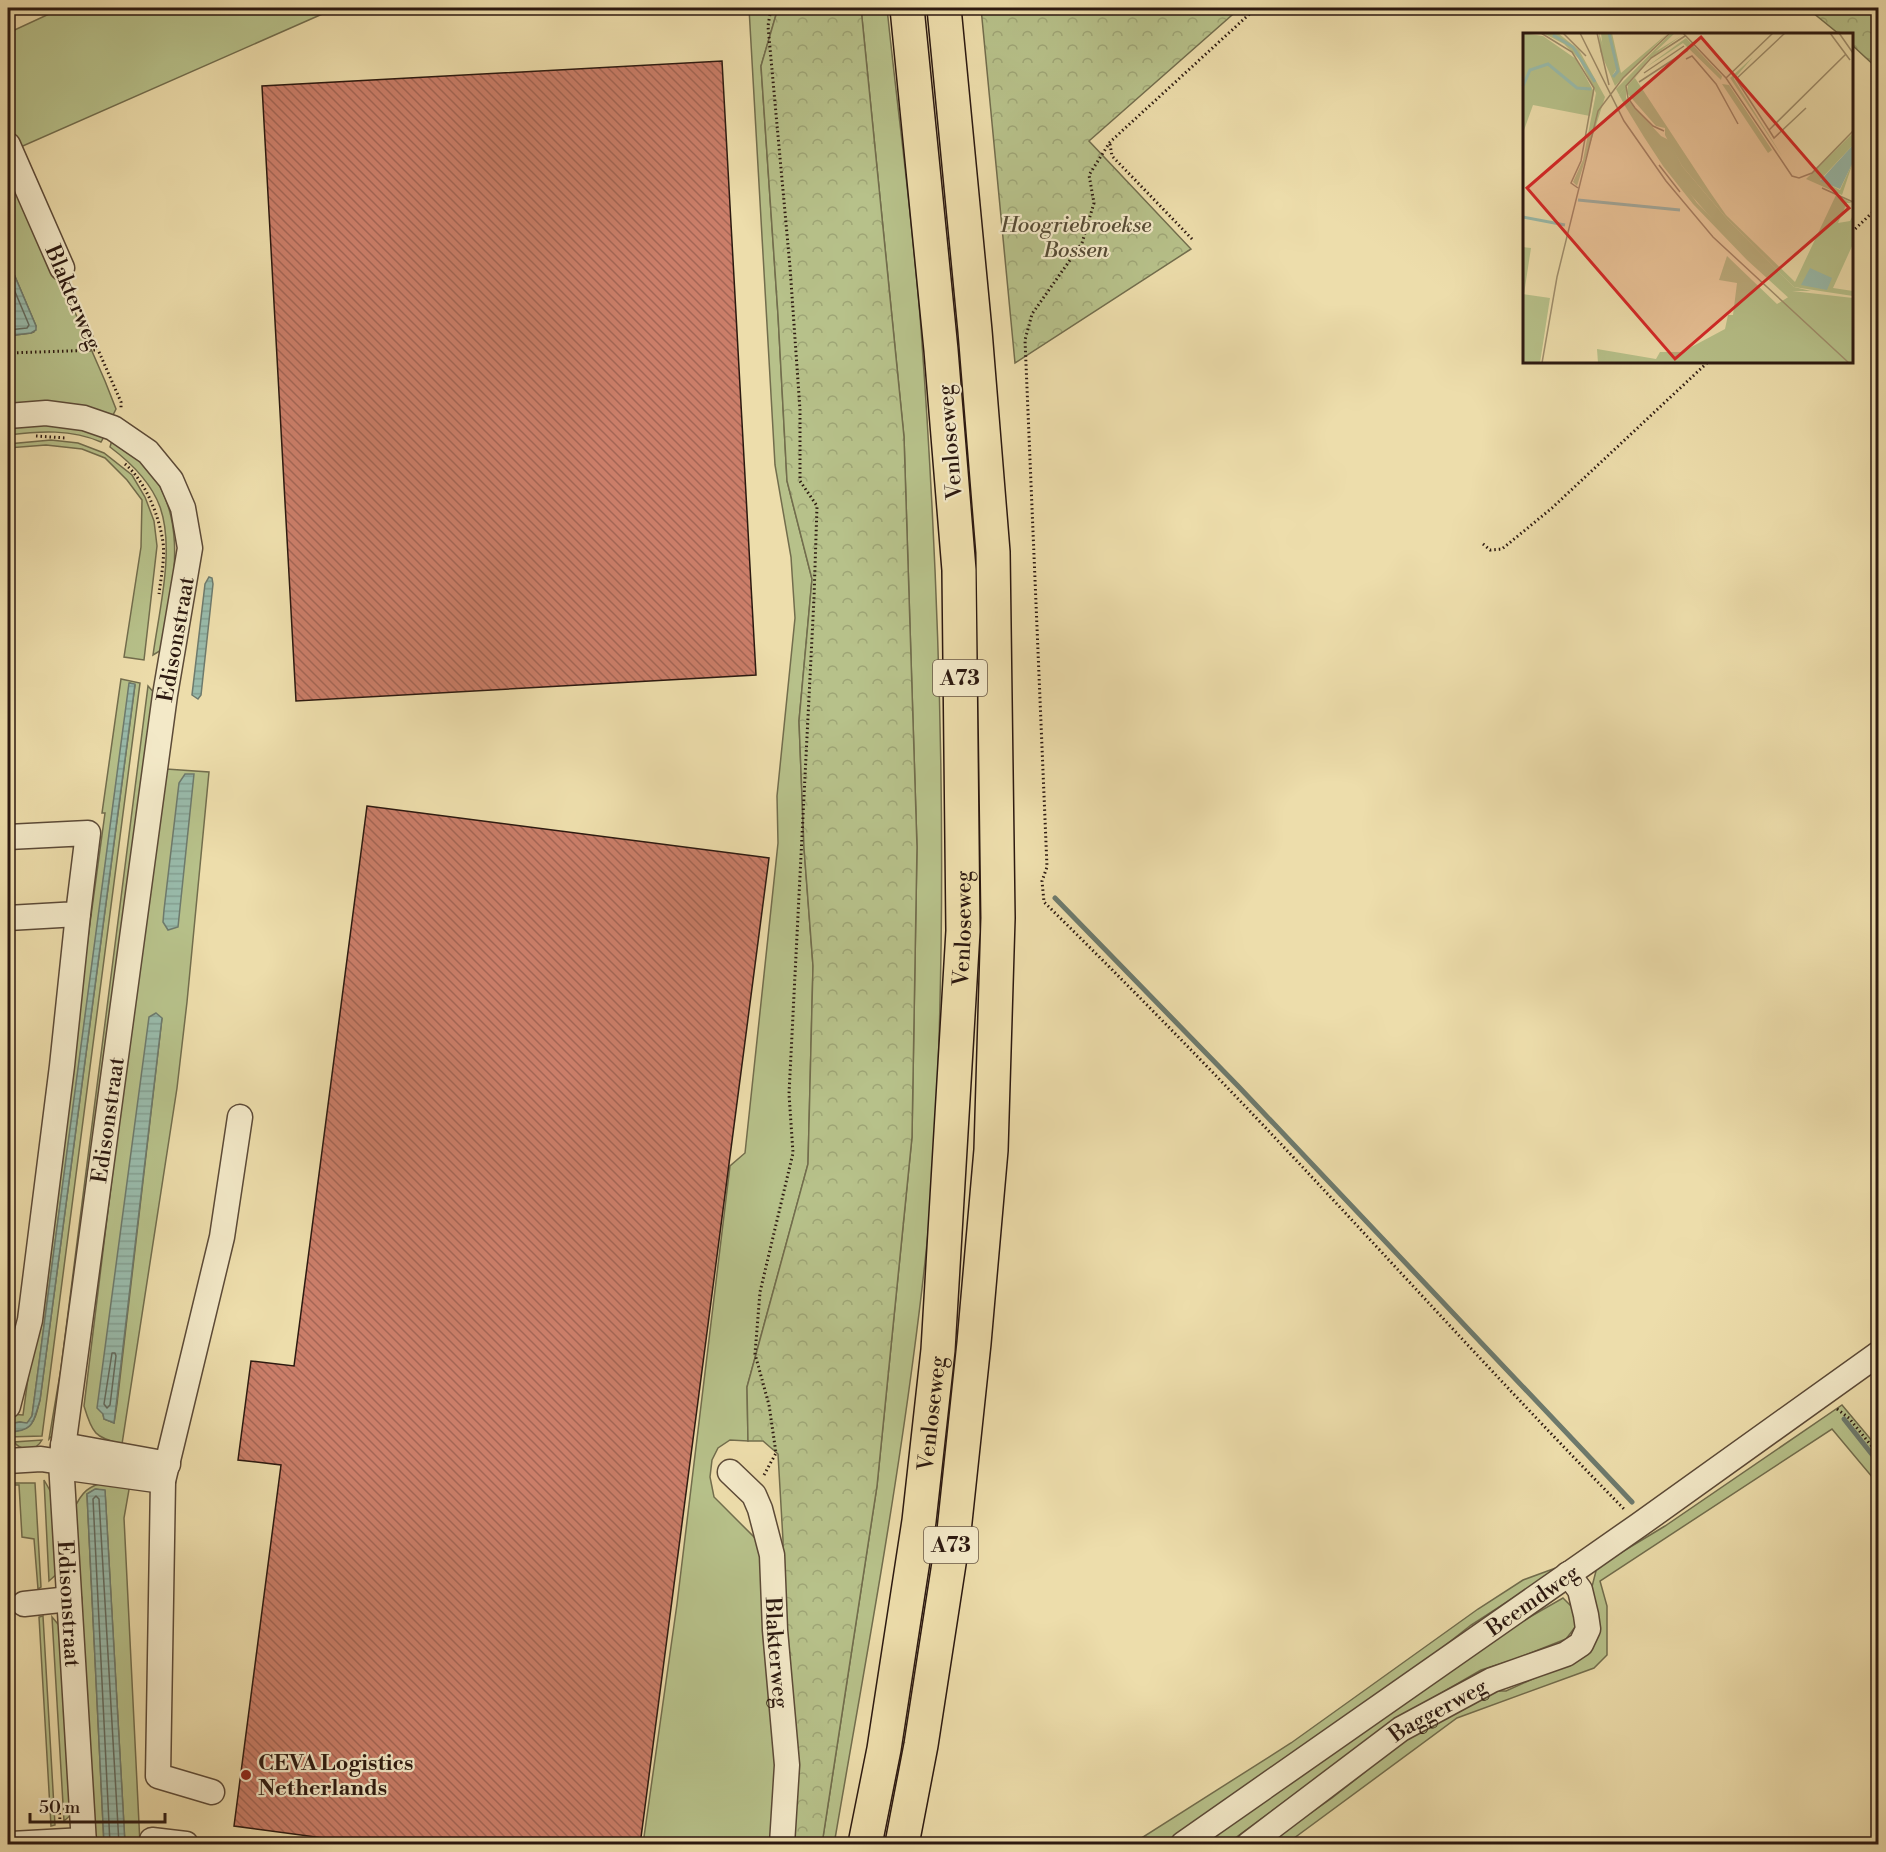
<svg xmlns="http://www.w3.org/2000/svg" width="1886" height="1852" font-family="'Libre Bodoni',serif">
<defs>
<pattern id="forest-crowns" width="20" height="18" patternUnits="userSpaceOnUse" patternTransform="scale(1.5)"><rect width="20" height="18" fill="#b7c18a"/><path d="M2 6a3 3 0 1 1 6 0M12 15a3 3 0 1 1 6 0" fill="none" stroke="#9ea576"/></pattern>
<pattern id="water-rules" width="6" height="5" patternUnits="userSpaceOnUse" patternTransform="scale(1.5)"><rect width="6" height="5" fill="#99bbab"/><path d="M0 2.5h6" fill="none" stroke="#84a092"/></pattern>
<pattern id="building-back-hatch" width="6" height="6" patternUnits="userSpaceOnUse" patternTransform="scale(1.5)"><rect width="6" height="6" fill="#cb7e69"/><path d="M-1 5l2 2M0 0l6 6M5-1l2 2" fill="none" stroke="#a56655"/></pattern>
</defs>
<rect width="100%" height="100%" fill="#edddab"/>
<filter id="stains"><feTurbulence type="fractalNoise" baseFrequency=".00333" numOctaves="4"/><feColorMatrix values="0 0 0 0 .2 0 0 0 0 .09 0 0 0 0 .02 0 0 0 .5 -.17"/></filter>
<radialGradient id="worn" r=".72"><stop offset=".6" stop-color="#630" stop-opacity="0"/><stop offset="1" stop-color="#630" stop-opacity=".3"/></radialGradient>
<!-- grass -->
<g fill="#b7c18a" stroke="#726d4d" stroke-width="1.5" fill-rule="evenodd">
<path d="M 62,8 L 336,8 L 16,149 L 8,130 L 8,33 Z"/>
<path d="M 749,8 L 778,8 L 761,66 L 778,315 L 787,481 L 812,579 L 799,721 L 804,848 L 813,966 L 808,1164 L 747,1387 L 748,1441 L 730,1440 L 718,1448 L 712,1460 L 710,1477 L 714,1497 L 756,1539 L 764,1564 L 777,1749 L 776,1844 L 643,1844 L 677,1604 L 730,1166 L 745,1153 L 778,843 L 777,796 L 795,618 L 791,557 L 775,465 Z"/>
<path d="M 861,8 L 887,8 C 898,115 913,221 921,329 C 941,605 949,882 934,1158 C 930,1226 922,1293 913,1360 C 892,1519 863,1676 836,1833 L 834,1844 L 822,1844 L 877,1486 L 912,1137 L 917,847 L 904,437 Z"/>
<path d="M 8,159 L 105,381 L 116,409 L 113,415 L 105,417 L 8,408 L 8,336 L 31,333 L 34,332 L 36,326 L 8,260 Z"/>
<path d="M 51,423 L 75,426 L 105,435 L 101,442 C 71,429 40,431 8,435 L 8,426 Z"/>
<path d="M 51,440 L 78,443 L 104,453 L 132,475 L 145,497 L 154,521 L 157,546 L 144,660 L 124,657 L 141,547 L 142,500 L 127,480 L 105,458 L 82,449 L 46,445 L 8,448 L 8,444 Z"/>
<path d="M 112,440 C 123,448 136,455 145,465 C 191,516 172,588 163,649 L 153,655 C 159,611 175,549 160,507 C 151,482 130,462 110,447 Z"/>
<path d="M 121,679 L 140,683 L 42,1436 L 8,1437 L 8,1432 C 33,1431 34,1423 40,1400 L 135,685 L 130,683 L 32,1416 L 28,1424 L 20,1422 L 8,1424 L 8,1414 L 23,1415 L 105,813 L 102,813 Z"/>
<path d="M 148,686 L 157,696 L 53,1435 L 49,1439 L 61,1368 Z"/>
<path d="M 166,769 L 209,772 L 187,1002 L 177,1088 L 122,1444 C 95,1438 92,1433 84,1406 L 129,1039 ZM 162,1018 L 117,1404 L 114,1423 L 104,1419 L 103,1414 Z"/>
<path d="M 1842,1405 L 1878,1448 L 1878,1484 L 1832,1429 L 1600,1581 L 1607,1606 L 1607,1655 L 1594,1668 L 1457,1718 L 1286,1844 L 1266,1844 L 1332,1798 L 1365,1772 L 1402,1739 L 1491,1691 L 1506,1691 L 1573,1661 L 1597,1567 L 1665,1526 Z"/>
<path d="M 42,1440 C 36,1451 22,1452 14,1442 Z"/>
<path d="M 44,1480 L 52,1494 L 59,1572 L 49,1581 Z"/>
<path d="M 109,1481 L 130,1484 L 124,1518 L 140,1844 L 125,1844 L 105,1491 L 96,1489 L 87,1494 L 104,1844 L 93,1844 L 73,1511 C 82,1491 88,1486 109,1481 Z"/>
<path d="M 8,1483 L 35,1483 L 41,1587 L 38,1589 L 34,1539 L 22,1537 L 19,1485 L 8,1485 Z"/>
<path d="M 1553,1569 L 1547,1576 L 1471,1625 L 1414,1670 L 1238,1800 L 1169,1844 L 1132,1844 L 1291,1743 L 1478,1609 L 1523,1580 Z"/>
<path d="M 1563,1598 L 1576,1611 L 1576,1626 L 1566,1639 L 1513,1660 L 1481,1670 L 1426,1702 L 1387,1726 L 1227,1844 L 1188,1844 L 1490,1640 Z"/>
<path d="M 43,1616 L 55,1825 L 51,1826 L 39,1617 Z"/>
<path d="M 52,1617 L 63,1630 L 73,1813 L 64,1821 Z"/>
</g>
<!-- forest -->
<g fill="url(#forest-crowns)" stroke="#726d4d" stroke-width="1.5">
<path d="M 778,8 L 861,8 L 904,437 L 917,847 L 912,1137 L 877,1486 L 822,1844 L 794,1844 L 784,1639 L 783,1540 L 778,1454 L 763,1441 L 748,1441 L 747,1387 L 808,1164 L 813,966 L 804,848 L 799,721 L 812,579 L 787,481 L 778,315 L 761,66 Z"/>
<path d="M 981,8 L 1240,8 L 1089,141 L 1191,249 L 1015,363 Z"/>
<path d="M 1807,8 L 1878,8 L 1878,69 L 1852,45 L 1852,34 L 1839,34 Z"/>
</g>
<!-- water -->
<g fill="url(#water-rules)" stroke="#6d7a6d" stroke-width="1.5">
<path d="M 8,260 L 36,326 L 36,330 L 31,333 L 8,336 Z"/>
<path d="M 209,577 L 212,578 L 213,584 L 201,695 L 198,699 L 192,695 L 205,584 Z"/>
<path d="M 129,683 L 135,684 L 40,1400 C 33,1423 34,1431 8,1432 L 8,1424 L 20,1422 L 27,1423 L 32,1416 Z"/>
<path d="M 185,774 L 194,774 L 178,927 L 168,930 L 163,922 L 164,910 L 179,783 Z"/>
<path d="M 156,1013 L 162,1018 L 114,1423 L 104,1419 L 103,1414 L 97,1408 L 149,1017 Z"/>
<path d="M 95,1489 L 105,1490 L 125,1844 L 104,1844 L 87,1494 Z"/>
</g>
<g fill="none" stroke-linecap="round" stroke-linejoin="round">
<!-- shore -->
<g stroke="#626a5e" stroke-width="1.5">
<path d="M 8,275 L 29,325 L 27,328 L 8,330"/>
<path d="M 112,1353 L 115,1353 L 116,1356 L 110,1405 L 107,1408 L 104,1404 Z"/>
<path d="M 110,1844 L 93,1499 L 96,1496 L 99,1499 L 119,1844"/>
</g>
<!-- stream -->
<g stroke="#6d7a6d" stroke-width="5">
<path d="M 1055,898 L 1239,1087 L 1632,1502"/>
<path d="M 1844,1419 L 1878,1462"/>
</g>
</g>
<!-- building -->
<g fill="url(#building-back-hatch)" stroke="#2c1910" stroke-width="1.5">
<path d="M 722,61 L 756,675 L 296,701 L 262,86 Z"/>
<path d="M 367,806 L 769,858 L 640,1845 L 376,1845 L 234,1826 L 281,1465 L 238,1460 L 251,1361 L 294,1366 Z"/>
</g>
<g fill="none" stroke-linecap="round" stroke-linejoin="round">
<defs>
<g id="minor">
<path d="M 8,145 L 62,268"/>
<path id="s1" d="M 8,416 L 46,413 L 84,418 L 113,428 L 148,452 L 171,480 L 183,508 L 190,548 L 165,695 L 61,1462 L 84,1844"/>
<path d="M 8,837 L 88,833 L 78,914 L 8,918"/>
<path d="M 8,1406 L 30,1320 L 62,1066 L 78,914"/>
<path d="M 63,1445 L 168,1464"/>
<path d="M 8,1461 L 41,1459 L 61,1462"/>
<path d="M 61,1467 L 163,1481"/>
<path id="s2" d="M 730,1472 L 754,1495 L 760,1509 L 772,1555 L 775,1630 L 787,1765 L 782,1844"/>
<path d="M 24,1604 L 69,1599"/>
<path d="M 212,1792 L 158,1776 L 163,1481 L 222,1237 L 240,1117"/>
<path d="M 152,1840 L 186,1844"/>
<path d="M 11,1844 L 84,1840"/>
<path id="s3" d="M 1183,1844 L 1639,1525 L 1878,1354"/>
<path id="s4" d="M 1249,1844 L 1401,1729 L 1492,1680 L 1566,1654 L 1581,1644 L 1588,1629 L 1586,1615 L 1580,1590 L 1568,1574"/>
</g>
<g id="highway">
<path id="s5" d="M 865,1844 L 884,1749 L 919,1521 L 938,1350 L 963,931 L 959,570 L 941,350 L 907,8"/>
<path d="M 902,1844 L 921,1745 L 954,1531 L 974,1343 L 991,1150 L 998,918 L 993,552 L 975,331 L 944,8"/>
</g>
</defs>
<!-- minor casing -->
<use href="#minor" stroke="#5c4a37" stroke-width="27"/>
<!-- highway casing -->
<use href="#highway" stroke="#2c1910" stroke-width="36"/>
<!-- path -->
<g stroke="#2c1910" stroke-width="3" stroke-dasharray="1.5 3" stroke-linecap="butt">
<path d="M 1256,8 L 1110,142 L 1089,175 L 1094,203 L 1082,243 L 1032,314 L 1025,340 L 1047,867 L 1042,881 L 1044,902 C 1118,975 1191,1049 1263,1125 C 1384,1253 1502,1385 1625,1510"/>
<path d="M 1110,144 L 1112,156 L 1193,240"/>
<path d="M 1852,232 L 1878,207"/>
<path d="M 70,286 L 121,402 L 121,409"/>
<path d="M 8,353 L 97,350"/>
<path d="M 36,436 L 66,438"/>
<path d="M 125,464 C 146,482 159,516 163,542 C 165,559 161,577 159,594"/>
<path d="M 1483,544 L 1490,550 L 1502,549 L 1552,508 L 1708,362"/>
<path d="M 1837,1409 L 1849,1418 L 1878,1454"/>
<path d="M 764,1475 L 776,1453 L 769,1405 L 755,1354 L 760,1292 L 793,1153 L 789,1094 L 814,598 L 817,506 L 800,481 L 800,410 L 790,267 L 768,26 L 771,8"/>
<path d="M 59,1804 L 60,1821"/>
</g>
<!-- minor -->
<use href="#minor" stroke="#f3e9c8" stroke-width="24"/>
<!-- highway -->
<use href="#highway" stroke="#edddab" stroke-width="33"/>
</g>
<!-- markers -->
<circle fill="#8f2418" stroke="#f3e9c8" stroke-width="2" cx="246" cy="1775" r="6"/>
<g text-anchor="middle" stroke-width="4.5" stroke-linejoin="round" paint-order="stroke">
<!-- shield labels -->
<g fill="#f3e9c8" stroke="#685747" stroke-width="1.5">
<rect x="933" y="660" width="54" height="36" rx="4.5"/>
<rect x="924" y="1527" width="54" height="36" rx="4.5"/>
</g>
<g font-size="21" font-weight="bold" fill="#2c1910">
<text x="960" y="685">A73</text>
<text x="951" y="1552">A73</text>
</g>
<!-- park labels -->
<g font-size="22" font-style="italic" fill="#564b35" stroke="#f3e9c8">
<text x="1076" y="232">Hoogriebroekse<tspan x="1076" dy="25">Bossen</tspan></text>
</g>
<!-- street labels -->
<g font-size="22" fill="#2c1910" stroke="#f3e9c8">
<text transform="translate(74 297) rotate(67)" y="8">Blakterweg</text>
<text transform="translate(949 442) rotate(-95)" y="8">Venloseweg</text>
<text transform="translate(175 639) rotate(-80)" y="8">Edisonstraat</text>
<text dy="8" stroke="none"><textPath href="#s5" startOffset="922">Venloseweg</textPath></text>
<text transform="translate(107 1120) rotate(-82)" y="8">Edisonstraat</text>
<text dy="8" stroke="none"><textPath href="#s5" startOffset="436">Venloseweg</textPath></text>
<text dy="8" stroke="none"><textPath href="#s3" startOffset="426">Beemdweg</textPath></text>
<text dy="8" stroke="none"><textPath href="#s1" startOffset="1322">Edisonstraat</textPath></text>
<text dy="8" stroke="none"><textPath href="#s2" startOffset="194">Blakterweg</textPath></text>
<text dy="8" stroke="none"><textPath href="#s4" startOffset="232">Baggerweg</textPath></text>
</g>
<!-- poi labels -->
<g font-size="22" font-weight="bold" fill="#2c1910" stroke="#f3e9c8" text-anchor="start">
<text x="258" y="1770">CEVA Logistics<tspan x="258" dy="25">Netherlands</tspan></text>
</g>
</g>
<!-- overview -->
<g transform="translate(1523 33)">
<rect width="330" height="330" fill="#edddab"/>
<path d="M 20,0 L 35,0 L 56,17 L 82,64 L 54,153 L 50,149 L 60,127 L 73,60 L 56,26 L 41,11 ZM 76,0 L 90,43 L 94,35 L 86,0 L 89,0 L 98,40 L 145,0 L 92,53 L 77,18 ZM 148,0 L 152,0 L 132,19 L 158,3 L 126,26 L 96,62 L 174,170 L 311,306 L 224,227 L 170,171 L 140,133 L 121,104 L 102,73 L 93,56 ZM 163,5 L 199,43 L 198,47 L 160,10 L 122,35 ZM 230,24 L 211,46 L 259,123 L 207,45 ZM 118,38 L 112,45 L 187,159 L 203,182 L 272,249 L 313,162 L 329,170 L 324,170 L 315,190 L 327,188 L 330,182 L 330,211 L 310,255 L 330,258 L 330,263 L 271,254 L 205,187 L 159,133 L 142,102 L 142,95 L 133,93 L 104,60 L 105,52 ZM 199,51 L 206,52 L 249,117 L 245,120 ZM 330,100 L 330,112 L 297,147 L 317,157 L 330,129 L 319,162 L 283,146 ZM 0,261 L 27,265 L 17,330 L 0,330 Z" fill="#b7c18a"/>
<path d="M 0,0 L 20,3 L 53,26 L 71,59 L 67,83 L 10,72 L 0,100 ZM 78,0 L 86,0 L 94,35 L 89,43 L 81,26 ZM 103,53 L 103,65 L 138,103 L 146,107 L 159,133 L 205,187 L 271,254 L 288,258 L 269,258 L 330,265 L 330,330 L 75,330 L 74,316 L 133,326 L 137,319 L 159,319 L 202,296 L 205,282 L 210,282 L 214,250 L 196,247 L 204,223 L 254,271 L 267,263 L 208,207 L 151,143 L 96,62 ZM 0,214 L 8,215 L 1,261 L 0,261 Z" fill="#b7c18a"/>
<path d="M 330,112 L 330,129 L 317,156 L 297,148 ZM 287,235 L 309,245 L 304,257 L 278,252 Z" fill="#99bbab"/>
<path fill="none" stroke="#99bbab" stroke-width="3" d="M 86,0 L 95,38 L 90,44M 30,2 L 50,14 L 72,49M 0,53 L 7,37 L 25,31 L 54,55 L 68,56M 55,167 L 157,177M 0,184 L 42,192"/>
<path fill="none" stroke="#a08f6d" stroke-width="1.5" d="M 18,0 L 49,19 L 71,55 L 58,128 L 48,150 L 55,155M 40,0 L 63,23M 57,0 L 101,88 L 143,148 L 190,204 L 326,330M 74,0 L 86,52M 160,0 L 203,45 L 269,143 L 276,145 L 289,140 L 330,98M 307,0 L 327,27M 316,0 L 330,20M 163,26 L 169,23 L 193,51 L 215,91M 121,40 L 161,13M 203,45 L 250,0M 116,49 L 165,17M 283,75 L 251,105 L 246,97 L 323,21M 246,97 L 213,46 L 262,0M 141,98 L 130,93 L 112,75 L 105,65 L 103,53 L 128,25 L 162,3M 136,132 L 157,159M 299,155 L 330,169M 19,330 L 34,244 L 75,78 L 100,45 L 147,0"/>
<path fill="#d62828" fill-opacity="0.15" stroke="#d62828" stroke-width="3" d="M 178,4 L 326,175 L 152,326 L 4,155 Z"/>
<rect width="330" height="330" fill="none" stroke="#2c1910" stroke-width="3"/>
</g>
<!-- margin -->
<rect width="1886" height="1852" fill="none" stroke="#edddab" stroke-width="30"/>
<rect x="9" y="9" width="1868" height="1834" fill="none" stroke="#2c1910" stroke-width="3"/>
<rect x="15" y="15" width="1856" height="1822" fill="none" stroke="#2c1910" stroke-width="1.5"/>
<!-- scale -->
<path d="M30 1813v9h135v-9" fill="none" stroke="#2c1910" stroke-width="3"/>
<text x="39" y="1813" font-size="18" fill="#2c1910" stroke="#f3e9c8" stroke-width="4.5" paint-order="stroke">50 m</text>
<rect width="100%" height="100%" filter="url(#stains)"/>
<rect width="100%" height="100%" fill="url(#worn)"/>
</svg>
